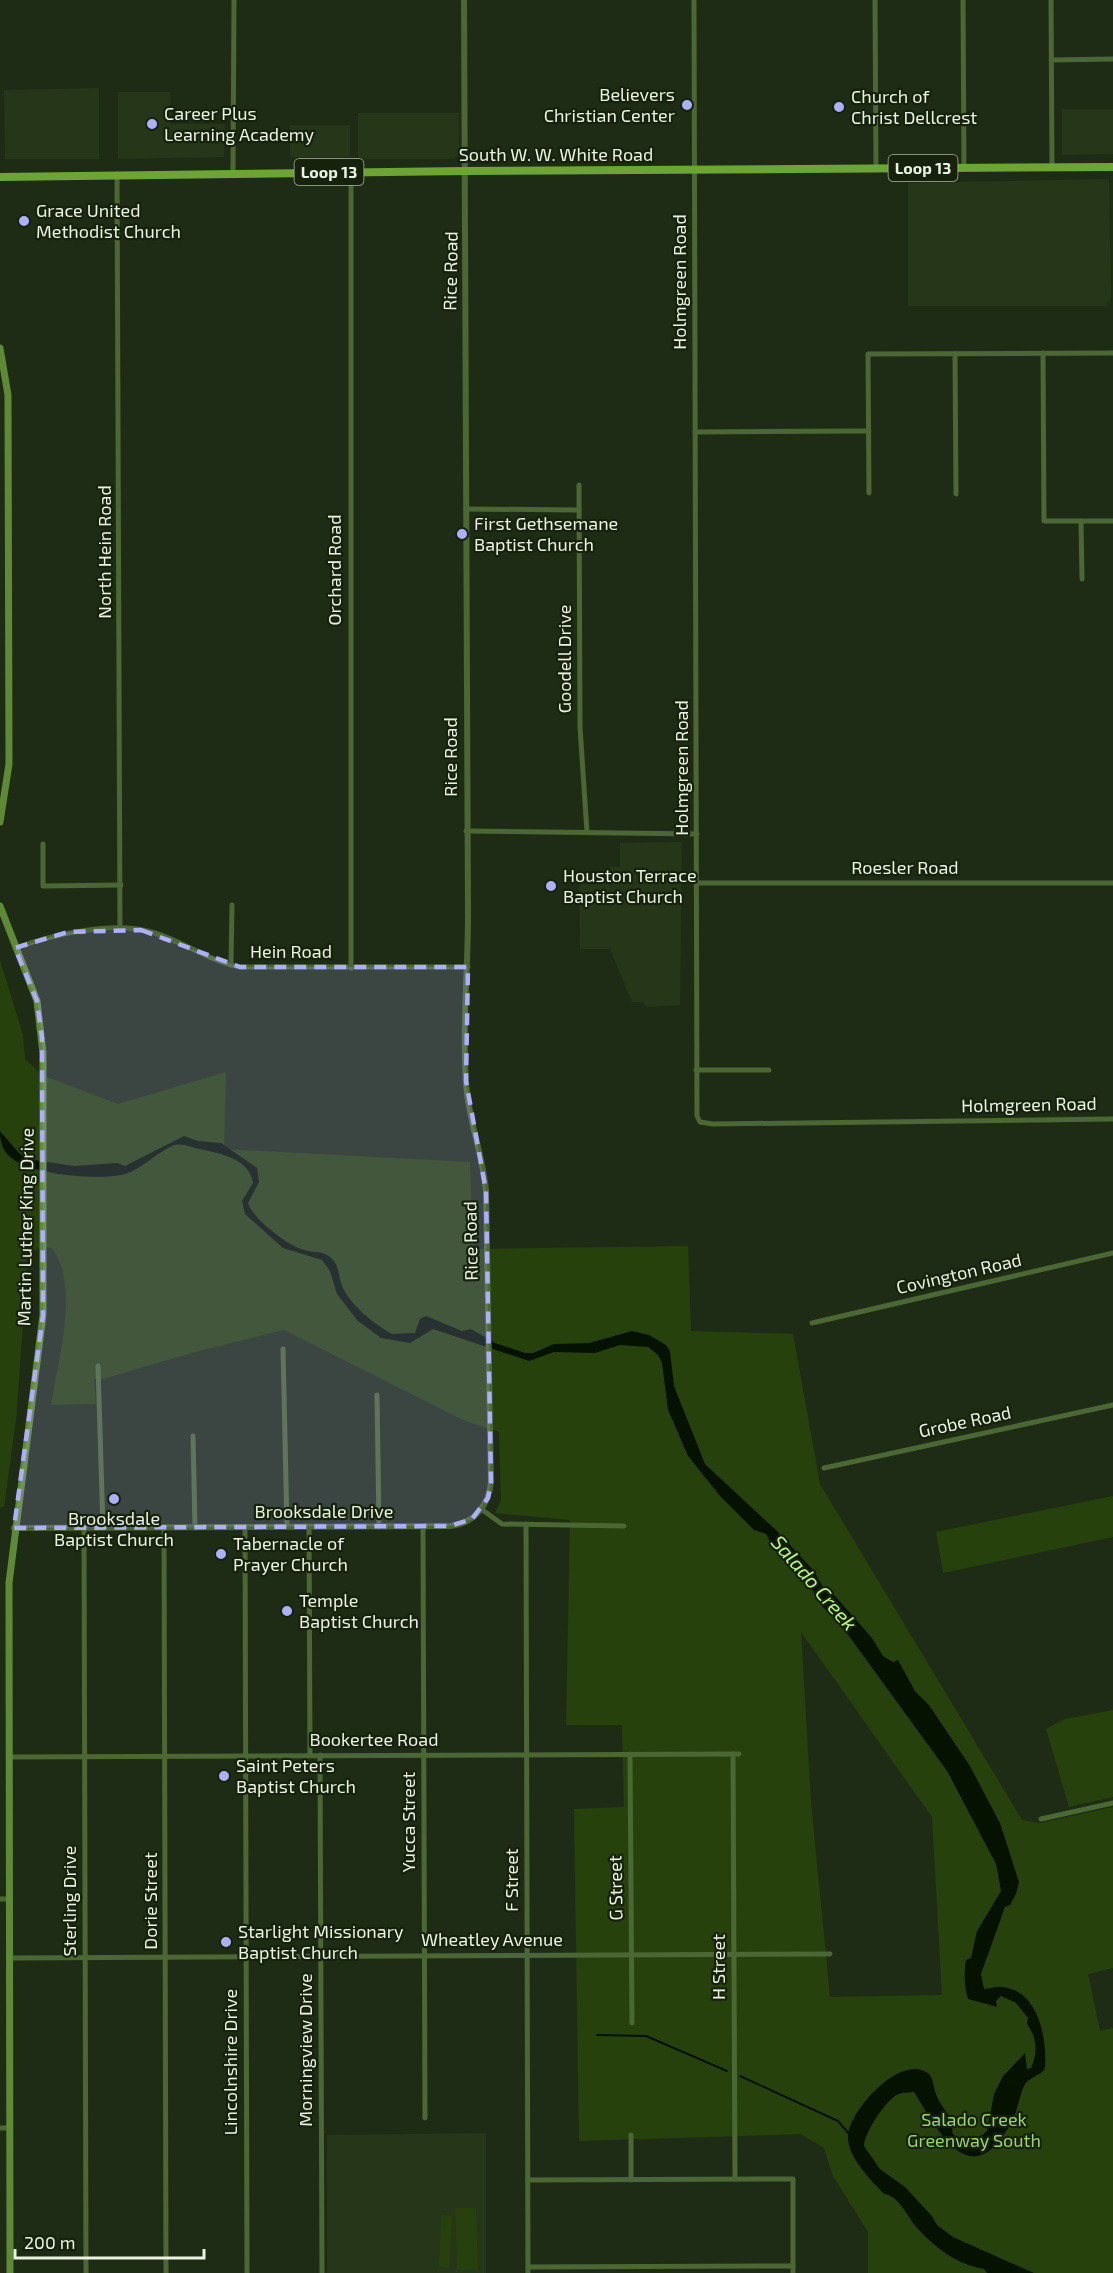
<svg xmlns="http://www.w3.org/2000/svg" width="1113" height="2273" font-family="'Exo 2',sans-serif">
<rect width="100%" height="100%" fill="#1f2c15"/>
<!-- built -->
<g fill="#263618">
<path d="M 99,88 L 99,159 L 5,159 L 4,90 Z"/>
<path d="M 118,92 L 170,92 L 171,124 L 225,124 L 224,157 L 118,159 Z"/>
<path d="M 1062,109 L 1113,109 L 1113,154 L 1062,155 Z"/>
<path d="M 358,113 L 459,113 L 459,153 L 454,159 L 358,159 Z"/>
<rect x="290" y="125" width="60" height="32"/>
<path d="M 1109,179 L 1111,298 L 1106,306 L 908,306 L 908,183 Z"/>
<path d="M 682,842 L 680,1005 L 647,1007 L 642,1002 L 632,1002 L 610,949 L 580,949 L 579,884 L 610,884 L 610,867 L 620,867 L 620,843 Z"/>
<path d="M 486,2133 L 486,2273 L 327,2273 L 327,2135 Z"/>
</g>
<!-- green -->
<g fill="#27410d" fill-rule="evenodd">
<path d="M 0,960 L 23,1035 L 25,1059 L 42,1075 L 118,1104 L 226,1072 L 224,1149 L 470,1162 L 473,1249 L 688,1246 L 691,1331 L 793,1334 L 820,1484 L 1022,1820 L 1040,1823 L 1113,1807 L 1113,1968 L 1088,1974 L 1100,2031 L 1113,2028 L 1113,2273 L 868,2273 L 868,2232 L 833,2176 L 824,2148 L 801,2134 L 579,2141 L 574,1809 L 624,1807 L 622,1725 L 566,1725 L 570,1520 L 495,1513 L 501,1500 L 499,1432 L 465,1421 L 284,1330 L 195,1352 L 103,1379 L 94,1379 L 96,1404 L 51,1405 C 58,1360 80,1286 52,1248 L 42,1247 L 28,1253 L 16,1420 L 4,1507 L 0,1507 ZM 801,1632 L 932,1817 L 942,1995 L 830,1997 L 811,1802 Z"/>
<path d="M 1113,1496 L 1113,1537 L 943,1573 L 936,1532 Z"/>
<path d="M 1113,1710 L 1113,1797 L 1069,1807 L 1046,1729 L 1065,1719 Z"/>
<path d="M 455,2208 L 476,2208 L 478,2270 L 457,2270 Z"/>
<path d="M 441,2215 L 452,2216 L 449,2268 L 439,2267 Z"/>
</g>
<!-- water -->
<path fill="#061200" d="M 0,1131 L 19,1153 L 28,1159 L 74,1166 L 117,1163 L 125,1166 L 184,1136 L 198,1141 L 221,1143 L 257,1168 L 259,1182 L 248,1203 C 251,1217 289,1247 304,1250 C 314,1253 321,1250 330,1257 C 340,1265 338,1276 342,1286 C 351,1306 374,1324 392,1334 L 415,1333 L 420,1319 L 426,1316 L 462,1331 L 471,1329 L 495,1343 L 525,1353 L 533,1353 L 554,1344 L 589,1343 L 632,1331 L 649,1335 L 666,1345 L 670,1351 L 674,1386 L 705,1464 L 778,1532 L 814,1571 L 823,1587 L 835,1596 L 872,1638 L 883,1656 L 893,1662 L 898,1660 L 915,1691 L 929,1705 L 970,1766 L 1000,1823 L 1019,1882 L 1016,1894 L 1010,1905 L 1005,1907 L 981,1974 L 984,1989 C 991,1989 996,1986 1003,1987 C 1040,1992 1047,2040 1045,2069 C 1040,2076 1027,2078 1024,2086 C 1019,2097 1018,2110 1012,2121 C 972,2197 939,2133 914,2092 C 910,2093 903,2092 899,2094 C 887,2098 864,2133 864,2146 L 880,2169 L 905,2187 L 932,2216 L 937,2225 L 953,2237 L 1034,2273 L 987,2273 L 984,2269 C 955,2264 936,2248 916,2227 C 907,2216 899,2196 884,2194 C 871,2180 847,2157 848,2136 C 849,2111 900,2053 928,2073 C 934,2078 933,2087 936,2094 C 939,2104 948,2112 952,2122 C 954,2127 951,2129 953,2134 L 962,2141 L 972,2143 L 987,2131 L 994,2094 L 1003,2076 L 1025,2053 L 1027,2069 L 1031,2068 C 1038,2052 1037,2038 1027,2024 L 1028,2018 L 1016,2003 L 1001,1996 L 996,2001 L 997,2007 L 968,1999 C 964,1987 964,1972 966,1960 L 971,1958 L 977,1931 L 1001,1891 L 996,1864 L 947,1771 L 835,1617 C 815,1605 815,1588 801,1572 C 789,1559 773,1550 766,1534 L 754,1530 L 720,1496 L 688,1456 L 668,1410 L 662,1363 L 658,1355 L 648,1347 L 620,1345 L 595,1353 L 554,1352 L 529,1361 L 433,1329 L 410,1343 L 381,1338 L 358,1321 L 337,1294 L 330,1271 L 322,1260 L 283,1248 L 245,1214 L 242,1201 L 253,1183 C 250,1158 218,1153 199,1149 C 190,1147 182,1142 172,1146 C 156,1153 142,1169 125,1174 C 100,1181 28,1175 9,1156 C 2,1149 0,1141 0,1131 Z"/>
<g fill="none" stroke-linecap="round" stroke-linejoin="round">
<!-- stream -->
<g stroke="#061200" stroke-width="2">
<path d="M 597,2035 L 646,2036 L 727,2071"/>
<path d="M 740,2076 L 838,2121 L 850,2135"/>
</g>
<!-- minor -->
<g stroke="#4b6734" stroke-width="5">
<path d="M 694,0 L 697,1116 L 700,1122 L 713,1124 L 1113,1119"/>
<path d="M 875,0 L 876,169"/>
<path d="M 963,0 L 964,168"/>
<path d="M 1051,0 L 1052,168"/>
<path d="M 1051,60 L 1113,59"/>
<path d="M 351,172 L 351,968"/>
<path d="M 233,173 L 234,0"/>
<path d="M 117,174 L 120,930"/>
<path d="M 1043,353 L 1044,521 L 1113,521"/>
<path d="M 955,354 L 956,494"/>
<path d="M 695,432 L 869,431"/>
<path d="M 579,485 L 580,727 L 587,832"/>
<path d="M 869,493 L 868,354 L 1113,353"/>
<path d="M 466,509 L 579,510"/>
<path d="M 1081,521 L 1082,579"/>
<path d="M 466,831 L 697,834"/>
<path d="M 43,844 L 43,886 L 121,885"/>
<path d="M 697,883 L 1113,883"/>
<path d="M 15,948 C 55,934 113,920 155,933 C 184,942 209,961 240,967 L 468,967"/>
<path d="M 231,965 L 232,905"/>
<path d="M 696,1070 L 769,1070"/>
<path d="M 812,1323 L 1113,1253"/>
<path d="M 283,1349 L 287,1527"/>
<path d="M 98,1366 L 103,1528"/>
<path d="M 377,1395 L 379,1527"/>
<path d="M 193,1436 L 195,1528"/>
<path d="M 824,1468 L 1113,1405"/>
<path d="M 481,1509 L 502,1524 L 624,1526"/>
<path d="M 526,1524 L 528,2273"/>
<path d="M 245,1527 L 247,2273"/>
<path d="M 309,1527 L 310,1755"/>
<path d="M 423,1527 L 425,2118"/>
<path d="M 84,1528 L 86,2273"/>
<path d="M 164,1528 L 166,2273"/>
<path d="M 630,1754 L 632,2023"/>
<path d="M 733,1754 L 735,2179"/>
<path d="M 320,1755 L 322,2273"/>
<path d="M 9,1757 L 739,1754"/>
<path d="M 1041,1819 L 1113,1803"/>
<path d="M 0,1899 L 9,1899"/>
<path d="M 10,1958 L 830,1954"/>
<path d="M 0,2128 L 10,2128"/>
<path d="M 528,2180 L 793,2179 L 793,2273"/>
<path d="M 631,2180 L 631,2135"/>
<path d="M 528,2267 L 793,2266"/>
</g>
<!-- tertiary -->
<path stroke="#4b6734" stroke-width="6" d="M 14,1528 L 450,1526 C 474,1524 489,1505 491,1482 L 486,1191 C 483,1154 468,1120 466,1082 C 462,1027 468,971 468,916 L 464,0"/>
<!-- secondary -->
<g stroke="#5e8a36" stroke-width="7">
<path d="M 0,348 L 8,395 L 9,764 L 0,822"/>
<path d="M 0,906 L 37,1001 L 43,1053 L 43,1315 L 9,1583 L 10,2273"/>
</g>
<!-- primary -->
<path stroke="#6ca535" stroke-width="8" d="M 0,177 L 465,171 L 1113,167"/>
</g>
<!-- marked area -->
<path fill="#adaffb" fill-opacity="0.2" stroke="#adaffb" stroke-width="4.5" stroke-dasharray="12 8" stroke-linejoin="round" d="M 141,930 L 240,967 L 468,967 L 466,1081 L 486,1191 L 491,1482 L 488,1498 L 472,1519 L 450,1526 L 14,1528 L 43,1315 L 42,1038 L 37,1001 L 15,948 L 68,932 Z"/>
<!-- markers -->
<g fill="#adaffb" stroke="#16220b" stroke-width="2">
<circle cx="687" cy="105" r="6"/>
<circle cx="839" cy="107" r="6"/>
<circle cx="152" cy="124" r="6"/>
<circle cx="24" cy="221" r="6"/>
<circle cx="462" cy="534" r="6"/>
<circle cx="551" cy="886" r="6"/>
<circle cx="114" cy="1499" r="6"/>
<circle cx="221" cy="1554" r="6"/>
<circle cx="287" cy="1611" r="6"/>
<circle cx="224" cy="1776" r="6"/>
<circle cx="226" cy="1942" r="6"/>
</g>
<g text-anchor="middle" stroke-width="4.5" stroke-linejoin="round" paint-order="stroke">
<!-- shield labels -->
<g fill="#16220b" stroke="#aab4a2" stroke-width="1.5">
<rect x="888.5" y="155" width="69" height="26" rx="4.5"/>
<rect x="294.5" y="159" width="69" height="26" rx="4.5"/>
</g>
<g font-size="16" font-weight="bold" fill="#e9f2e3">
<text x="923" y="174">Loop 13</text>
<text x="329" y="178">Loop 13</text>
</g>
<!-- poi labels -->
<g font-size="18" fill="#e9f2e3" stroke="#16220b" text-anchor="start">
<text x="675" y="101" text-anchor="end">Believers<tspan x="675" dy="21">Christian Center</tspan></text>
<text x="851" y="103">Church of<tspan x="851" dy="21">Christ Dellcrest</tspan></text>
<text x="164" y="120">Career Plus<tspan x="164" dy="21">Learning Academy</tspan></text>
<text x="36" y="217">Grace United<tspan x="36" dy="21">Methodist Church</tspan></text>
<text x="474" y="530">First Gethsemane<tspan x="474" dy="21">Baptist Church</tspan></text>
<text x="563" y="882">Houston Terrace<tspan x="563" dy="21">Baptist Church</tspan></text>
<text x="114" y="1525" text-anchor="middle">Brooksdale<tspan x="114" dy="21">Baptist Church</tspan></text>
<text x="233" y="1550">Tabernacle of<tspan x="233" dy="21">Prayer Church</tspan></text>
<text x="299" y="1607">Temple<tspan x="299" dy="21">Baptist Church</tspan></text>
<text x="236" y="1772">Saint Peters<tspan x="236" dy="21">Baptist Church</tspan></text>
<text x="238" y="1938">Starlight Missionary<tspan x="238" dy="21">Baptist Church</tspan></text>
</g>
<!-- street labels -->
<g font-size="18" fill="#e9f2e3" stroke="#16220b">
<text x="556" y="161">South W. W. White Road</text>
<text transform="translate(451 271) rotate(-89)" y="6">Rice Road</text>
<text transform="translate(680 282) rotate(-90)" y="6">Holmgreen Road</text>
<text transform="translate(105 552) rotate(-90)" y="6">North Hein Road</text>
<text transform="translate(335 570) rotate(-90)" y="6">Orchard Road</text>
<text transform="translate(565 659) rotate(-90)" y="6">Goodell Drive</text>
<text transform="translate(451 757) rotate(-90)" y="6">Rice Road</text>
<text transform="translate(682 768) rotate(-90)" y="6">Holmgreen Road</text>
<text x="905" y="874">Roesler Road</text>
<text x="291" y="958">Hein Road</text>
<text transform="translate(1029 1105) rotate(-1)" y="6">Holmgreen Road</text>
<text transform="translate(26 1227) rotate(-89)" y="6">Martin Luther King Drive</text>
<text transform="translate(471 1241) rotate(-91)" y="6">Rice Road</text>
<text transform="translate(959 1274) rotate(-13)" y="6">Covington Road</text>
<text transform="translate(965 1422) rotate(-12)" y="6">Grobe Road</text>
<text x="324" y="1518">Brooksdale Drive</text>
<text x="374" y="1746">Bookertee Road</text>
<text transform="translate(409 1822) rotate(-90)" y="6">Yucca Street</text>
<text transform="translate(512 1880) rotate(-90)" y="6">F Street</text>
<text transform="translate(616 1888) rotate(-91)" y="6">G Street</text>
<text transform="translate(70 1901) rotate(-90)" y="6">Sterling Drive</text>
<text transform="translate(151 1901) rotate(-90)" y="6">Dorie Street</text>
<text x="492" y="1946">Wheatley Avenue</text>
<text transform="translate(719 1967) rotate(-90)" y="6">H Street</text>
<text transform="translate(306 2050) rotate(-90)" y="6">Morningview Drive</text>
<text transform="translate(231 2062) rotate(-90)" y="6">Lincolnshire Drive</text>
</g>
<!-- park labels -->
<g font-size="18" fill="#9ad468" stroke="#16220b">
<text x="974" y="2126">Salado Creek<tspan x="974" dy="21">Greenway South</tspan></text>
</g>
<!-- water labels -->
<g font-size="20" font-style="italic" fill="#b9f588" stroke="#16220b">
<text transform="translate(814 1583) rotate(49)" y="7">Salado Creek</text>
</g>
</g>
<!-- scale -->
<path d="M15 2249v9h189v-9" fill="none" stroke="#e9f2e3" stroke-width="3"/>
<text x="24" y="2249" font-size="18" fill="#e9f2e3" stroke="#16220b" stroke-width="4.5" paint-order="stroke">200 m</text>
</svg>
